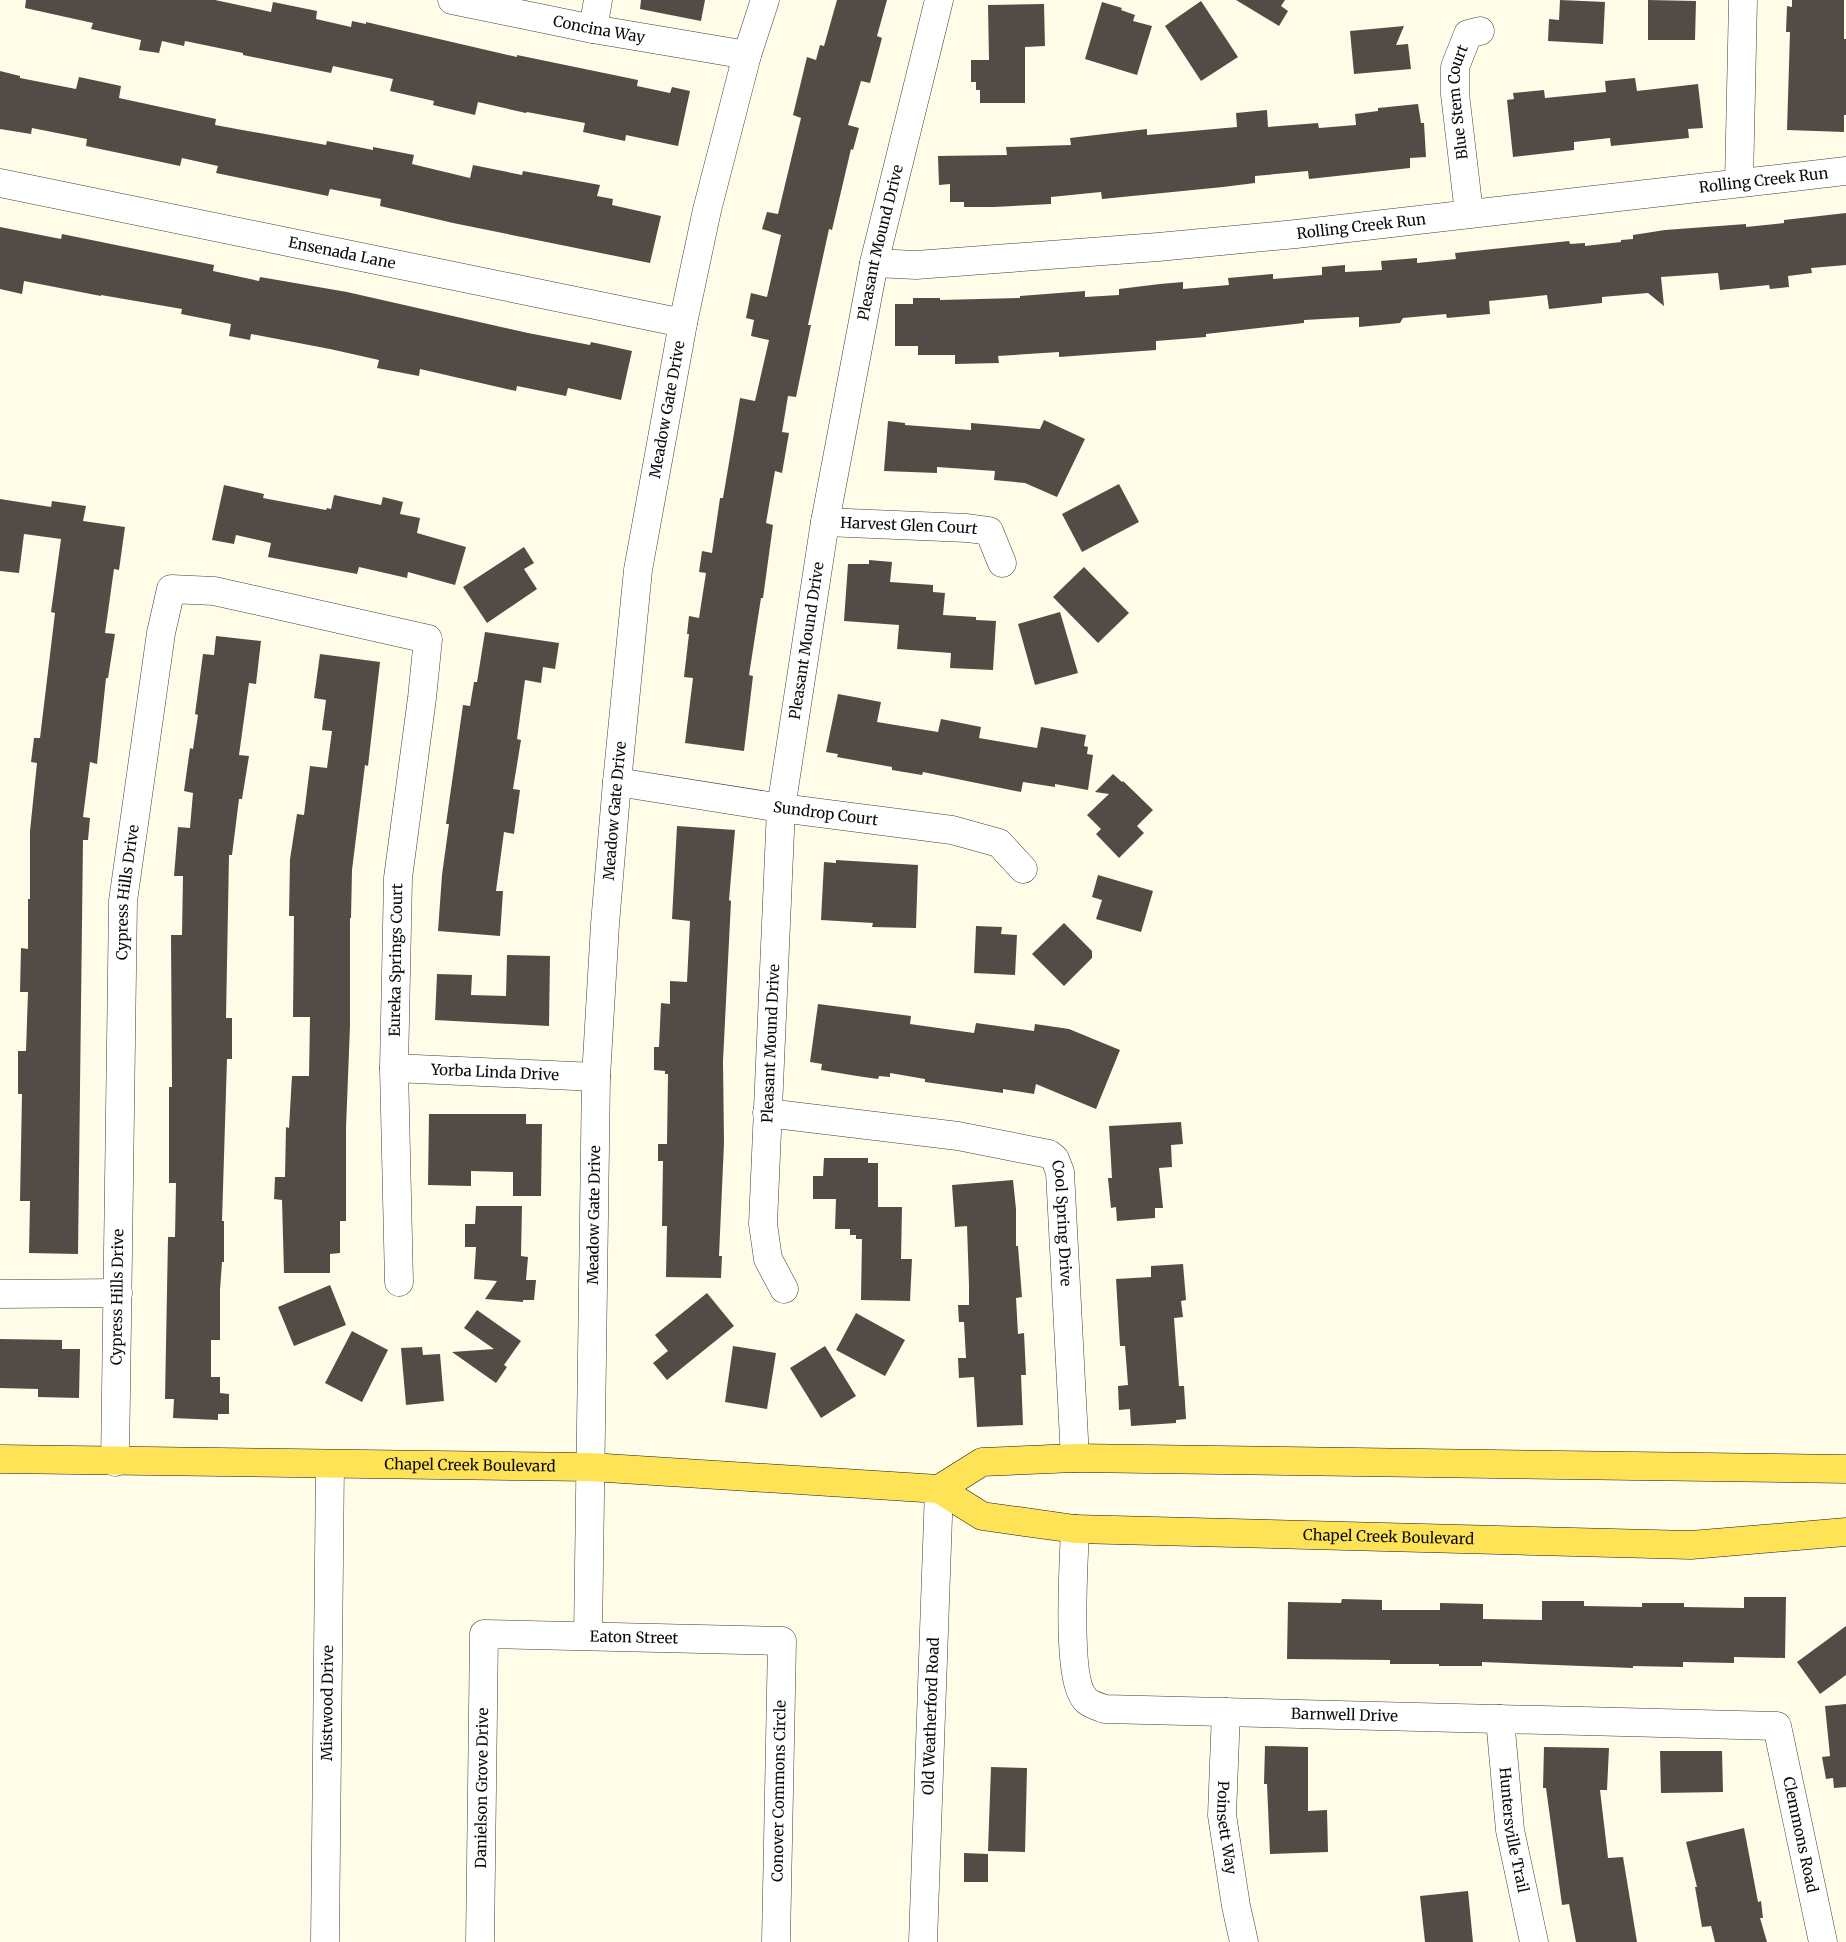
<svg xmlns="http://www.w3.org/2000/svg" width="1846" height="1942" font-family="Merriweather,serif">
<rect width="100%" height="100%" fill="#fffce7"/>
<!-- building -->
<g fill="#534c46">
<path d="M 26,0 L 215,0 L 271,12 L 273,2 L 317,11 L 316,19 L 351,27 L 352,21 L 366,24 L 366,22 L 517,57 L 517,55 L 638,80 L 637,86 L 670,93 L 672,87 L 690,91 L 678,146 L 626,135 L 625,141 L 583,132 L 585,123 L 527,112 L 526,113 L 478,102 L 475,115 L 433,105 L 434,101 L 390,91 L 393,79 L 333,66 L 331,73 L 243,55 L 243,53 L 185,41 L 184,46 L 162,41 L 159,53 L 139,50 L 141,40 L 91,29 L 93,23 L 25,8 Z"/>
<path d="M 641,0 L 705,0 L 701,21 L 640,9 Z"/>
<path d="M 837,0 L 887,0 L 877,36 L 882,38 L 870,83 L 861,81 L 848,125 L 859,128 L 853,150 L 851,149 L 832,230 L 829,229 L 808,325 L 811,325 L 796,397 L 788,396 L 782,432 L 789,433 L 782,473 L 775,471 L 766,523 L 773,525 L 763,598 L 761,598 L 749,675 L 753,676 L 744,751 L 685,743 L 693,678 L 684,677 L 689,634 L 687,634 L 689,616 L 699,618 L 706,573 L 699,572 L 702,551 L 712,553 L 720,498 L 723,498 L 740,398 L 755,401 L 769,340 L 751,336 L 754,320 L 746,318 L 751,293 L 767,297 L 781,235 L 762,229 L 767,212 L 778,214 L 801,118 L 793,115 L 807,57 L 816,60 L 820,45 L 824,46 Z"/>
<path d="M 1236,0 L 1285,0 L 1281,6 L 1288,11 L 1279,26 Z"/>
<path d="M 1560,0 L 1605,2 L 1603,44 L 1548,41 L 1549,19 L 1559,20 Z"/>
<path d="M 1648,0 L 1696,1 L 1695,40 L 1648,40 Z"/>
<path d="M 1792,0 L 1844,0 L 1844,39 L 1846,39 L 1846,115 L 1844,115 L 1844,132 L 1787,130 L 1790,32 L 1786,32 L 1787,6 L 1792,7 Z"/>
<path d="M 1201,1 L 1238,57 L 1201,81 L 1165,26 Z"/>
<path d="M 1102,2 L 1122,8 L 1121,10 L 1135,15 L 1133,21 L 1152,26 L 1137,75 L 1085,59 Z"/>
<path d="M 1044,4 L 1045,46 L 1025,47 L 1025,103 L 980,103 L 980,90 L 976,90 L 976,82 L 971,82 L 971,60 L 989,60 L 988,5 Z"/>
<path d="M 1404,26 L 1396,45 L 1408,44 L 1411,69 L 1354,74 L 1350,31 Z"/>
<path d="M 0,71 L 20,76 L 20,78 L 76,89 L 79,77 L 121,86 L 119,98 L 216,119 L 215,125 L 326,145 L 327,141 L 373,150 L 373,147 L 414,155 L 412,164 L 470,178 L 473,165 L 522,175 L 523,171 L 600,185 L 597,196 L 613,199 L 612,205 L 661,216 L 650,263 L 453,223 L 380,206 L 381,199 L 330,189 L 328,196 L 216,173 L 218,166 L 182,158 L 180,166 L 157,161 L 86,146 L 87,139 L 32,128 L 31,134 L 0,129 Z"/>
<path d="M 1635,78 L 1637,91 L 1698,84 L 1703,128 L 1688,129 L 1689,138 L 1611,146 L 1610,138 L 1574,142 L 1574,150 L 1513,157 L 1507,100 L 1514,99 L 1513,93 L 1544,90 L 1545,98 L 1606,92 L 1605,81 Z"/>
<path d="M 1418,104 L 1421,123 L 1424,123 L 1426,157 L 1410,158 L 1410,168 L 1309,179 L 1308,171 L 1255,176 L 1255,183 L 1223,187 L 1102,199 L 1101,192 L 1051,197 L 1051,204 L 994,207 L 964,207 L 964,202 L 950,202 L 950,184 L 939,185 L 938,156 L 1007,155 L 1006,147 L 1071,145 L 1070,138 L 1147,129 L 1147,135 L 1237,127 L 1236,113 L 1267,110 L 1268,127 L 1318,123 L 1319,128 L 1356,125 L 1355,114 L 1378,111 L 1378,108 Z"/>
<path d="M 1846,213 L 1846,265 L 1811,268 L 1812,273 L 1788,276 L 1789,287 L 1770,289 L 1769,285 L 1720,290 L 1718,273 L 1661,277 L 1664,306 L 1648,293 L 1602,297 L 1602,303 L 1549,309 L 1547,295 L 1489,301 L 1490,314 L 1447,318 L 1446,314 L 1403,318 L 1400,323 L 1359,327 L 1359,317 L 1304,320 L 1304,323 L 1206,334 L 1206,337 L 1156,341 L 1156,350 L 1059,357 L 1059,352 L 998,356 L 999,363 L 955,364 L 955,355 L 918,355 L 918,346 L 895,346 L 895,304 L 913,304 L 913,298 L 940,298 L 940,300 L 1020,298 L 1020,296 L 1085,291 L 1085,297 L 1119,295 L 1119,289 L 1160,284 L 1183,282 L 1183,289 L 1229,285 L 1228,278 L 1273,274 L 1273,279 L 1322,275 L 1322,267 L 1345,265 L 1345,272 L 1382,270 L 1381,261 L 1417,258 L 1417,263 L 1456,259 L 1455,253 L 1569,241 L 1570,244 L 1585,243 L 1585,246 L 1621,242 L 1621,240 L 1633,239 L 1633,235 L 1665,230 L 1746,224 L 1746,227 L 1784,223 L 1784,220 Z"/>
<path d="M 0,227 L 61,239 L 62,234 L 214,265 L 213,271 L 259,281 L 260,277 L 347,292 L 528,333 L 590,345 L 591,342 L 632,351 L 621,400 L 568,388 L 566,396 L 517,386 L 516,391 L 420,369 L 419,376 L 377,368 L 379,360 L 330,349 L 251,334 L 250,340 L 229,336 L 231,324 L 181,314 L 182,309 L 101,295 L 101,296 L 24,281 L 22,294 L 0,289 Z"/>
<path d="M 1044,420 L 1085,439 L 1057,497 L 1025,483 L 994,480 L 995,471 L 937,467 L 937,473 L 884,471 L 888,421 L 905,423 L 905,425 L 971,430 L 971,423 L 1040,429 Z"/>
<path d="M 1119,484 L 1139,522 L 1082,552 L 1062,514 Z"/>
<path d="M 224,485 L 264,494 L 263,498 L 326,510 L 327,508 L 331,509 L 334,495 L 381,505 L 383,497 L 403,502 L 400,514 L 420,518 L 417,533 L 466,547 L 455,585 L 408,572 L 407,578 L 359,567 L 357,574 L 268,557 L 271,543 L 236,535 L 234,544 L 212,540 Z"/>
<path d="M 0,499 L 51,507 L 52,501 L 86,506 L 83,521 L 125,527 L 119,570 L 114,569 L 105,633 L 115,634 L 108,678 L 106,678 L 97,764 L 90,762 L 83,817 L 90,818 L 88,840 L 83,840 L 78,1254 L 29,1253 L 30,1201 L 20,1201 L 22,1094 L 18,1094 L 18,1051 L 26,1051 L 28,992 L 20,992 L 21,948 L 28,949 L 28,899 L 30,899 L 30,831 L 37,763 L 31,762 L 34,738 L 40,738 L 55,613 L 51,612 L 61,539 L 24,534 L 19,573 L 0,571 Z"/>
<path d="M 524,547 L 534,563 L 524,569 L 537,589 L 487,623 L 463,587 Z"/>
<path d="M 869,560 L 892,562 L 890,582 L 933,585 L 933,592 L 945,593 L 943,615 L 976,617 L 976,620 L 996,621 L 993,670 L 950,668 L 951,653 L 897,649 L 899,625 L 844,621 L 848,564 L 869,564 Z"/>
<path d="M 1084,567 L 1129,613 L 1098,643 L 1053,597 Z"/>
<path d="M 1060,612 L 1078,673 L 1035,685 L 1018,624 Z"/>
<path d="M 485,632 L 559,643 L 555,669 L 543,667 L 541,683 L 525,680 L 517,739 L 521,740 L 513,789 L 520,790 L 514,834 L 504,832 L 496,891 L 503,891 L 500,936 L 438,931 L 442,875 L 449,824 L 446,824 L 463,705 L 470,706 L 474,682 L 477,682 Z"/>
<path d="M 216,636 L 261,641 L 256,684 L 249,683 L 239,755 L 249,756 L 242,799 L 239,799 L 232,855 L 229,855 L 226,1018 L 232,1018 L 232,1059 L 227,1059 L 222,1221 L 224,1221 L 224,1262 L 222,1262 L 220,1290 L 220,1340 L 211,1340 L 211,1377 L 220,1377 L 220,1393 L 229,1394 L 229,1414 L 218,1414 L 218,1420 L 173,1418 L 174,1399 L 165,1399 L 168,1237 L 175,1237 L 176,1183 L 169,1183 L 169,1087 L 172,1087 L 171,935 L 182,935 L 183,876 L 174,876 L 175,864 L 178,827 L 190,828 L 193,793 L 184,791 L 190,748 L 193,749 L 198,715 L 195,714 L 203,654 L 214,655 Z"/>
<path d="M 320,654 L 380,662 L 368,766 L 365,765 L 352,870 L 351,918 L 350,918 L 350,1026 L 346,1128 L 346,1221 L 340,1221 L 340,1253 L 330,1254 L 330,1273 L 284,1273 L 282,1200 L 274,1199 L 275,1177 L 285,1177 L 286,1127 L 289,1128 L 292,1076 L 309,1076 L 310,1017 L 293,1017 L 294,916 L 289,916 L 290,859 L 297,814 L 304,815 L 310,766 L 327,768 L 332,731 L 322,730 L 326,700 L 314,698 Z"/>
<path d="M 838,694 L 881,702 L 877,722 L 938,732 L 941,719 L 981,727 L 979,738 L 1037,748 L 1041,727 L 1086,735 L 1084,746 L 1088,747 L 1087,754 L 1093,755 L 1088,790 L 1055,784 L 1055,787 L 1023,782 L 1021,792 L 923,772 L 922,775 L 892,770 L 892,767 L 837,757 L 838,754 L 826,752 Z"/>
<path d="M 1113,774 L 1122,782 L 1123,781 L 1153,810 L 1137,826 L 1144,833 L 1119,858 L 1096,834 L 1101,829 L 1087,815 L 1109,794 L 1095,792 Z"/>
<path d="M 677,826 L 735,830 L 729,900 L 731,901 L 723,1061 L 724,1143 L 719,1256 L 722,1256 L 721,1278 L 666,1277 L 667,1226 L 662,1226 L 663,1161 L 658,1161 L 658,1144 L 667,1144 L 668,1074 L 665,1074 L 665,1071 L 654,1070 L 654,1047 L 659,1047 L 661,1003 L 670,1004 L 670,981 L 687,982 L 690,921 L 672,919 Z"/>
<path d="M 836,860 L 918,865 L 916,928 L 872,927 L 873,923 L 821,920 L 824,862 L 836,863 Z"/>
<path d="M 1098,875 L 1153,891 L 1141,932 L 1096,919 L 1102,900 L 1092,897 Z"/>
<path d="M 1064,923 L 1092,951 L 1092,958 L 1064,986 L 1032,954 Z"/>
<path d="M 976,926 L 1002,927 L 1001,934 L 1017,935 L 1015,975 L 974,973 Z"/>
<path d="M 507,955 L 550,956 L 549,1026 L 435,1020 L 437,974 L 472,975 L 471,995 L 506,996 Z"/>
<path d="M 818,1004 L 911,1016 L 910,1024 L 974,1033 L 976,1023 L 1034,1031 L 1035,1024 L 1069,1029 L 1120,1050 L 1096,1109 L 1036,1084 L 1034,1094 L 1003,1089 L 1003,1093 L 925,1082 L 925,1079 L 890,1073 L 890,1077 L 879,1076 L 878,1079 L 857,1076 L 821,1070 L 822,1064 L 810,1062 Z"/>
<path d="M 429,1114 L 526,1114 L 526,1124 L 542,1124 L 541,1196 L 513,1196 L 513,1172 L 471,1171 L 471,1186 L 428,1185 Z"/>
<path d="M 1181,1122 L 1183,1144 L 1171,1145 L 1172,1167 L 1159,1168 L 1163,1208 L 1155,1208 L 1155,1218 L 1117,1221 L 1116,1207 L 1111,1208 L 1108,1178 L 1112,1178 L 1109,1126 Z"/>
<path d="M 824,1158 L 868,1158 L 868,1163 L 878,1163 L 878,1207 L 902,1207 L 901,1259 L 912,1259 L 910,1301 L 861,1300 L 862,1239 L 856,1239 L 856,1235 L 850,1235 L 850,1229 L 835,1229 L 836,1199 L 813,1199 L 813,1176 L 823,1176 Z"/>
<path d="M 1013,1180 L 1016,1209 L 1016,1246 L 1018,1246 L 1022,1297 L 1016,1298 L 1018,1334 L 1024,1333 L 1026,1375 L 1021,1375 L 1023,1425 L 977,1427 L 974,1377 L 959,1378 L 958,1358 L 966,1358 L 964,1322 L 959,1322 L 958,1305 L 969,1305 L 969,1285 L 967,1226 L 955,1227 L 952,1185 Z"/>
<path d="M 476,1206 L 522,1206 L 521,1256 L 528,1257 L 526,1280 L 536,1280 L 534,1300 L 523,1300 L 523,1302 L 485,1299 L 497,1281 L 474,1279 L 476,1247 L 465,1247 L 465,1224 L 475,1224 Z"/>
<path d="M 1183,1264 L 1186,1300 L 1181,1301 L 1183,1317 L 1174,1318 L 1179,1386 L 1184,1386 L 1186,1419 L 1176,1420 L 1176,1423 L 1131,1426 L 1130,1409 L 1119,1410 L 1118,1386 L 1128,1385 L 1125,1346 L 1120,1346 L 1116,1279 L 1151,1277 L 1151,1266 Z"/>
<path d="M 330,1285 L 346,1325 L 294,1346 L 278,1307 Z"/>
<path d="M 707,1293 L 734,1326 L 667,1380 L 653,1363 L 668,1351 L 655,1335 Z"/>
<path d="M 477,1310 L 521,1341 L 504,1365 L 507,1367 L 496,1383 L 452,1352 L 494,1349 L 464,1328 Z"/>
<path d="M 856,1313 L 905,1340 L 885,1376 L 836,1350 Z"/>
<path d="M 352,1331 L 388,1350 L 362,1402 L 325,1383 Z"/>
<path d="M 0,1339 L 62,1340 L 62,1349 L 80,1349 L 79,1398 L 38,1397 L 38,1389 L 0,1388 Z"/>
<path d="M 733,1346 L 776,1353 L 767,1409 L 725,1402 Z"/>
<path d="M 825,1346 L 856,1396 L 821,1418 L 790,1368 Z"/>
<path d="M 422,1347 L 423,1355 L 440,1354 L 444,1401 L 406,1405 L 401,1348 Z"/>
<path d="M 1744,1597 L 1786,1597 L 1785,1658 L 1734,1657 L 1734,1663 L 1683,1662 L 1683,1667 L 1633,1666 L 1633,1668 L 1482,1662 L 1482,1666 L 1439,1666 L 1439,1664 L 1390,1664 L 1390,1660 L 1287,1659 L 1288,1602 L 1341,1603 L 1342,1599 L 1382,1600 L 1382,1610 L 1440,1610 L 1440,1603 L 1483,1604 L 1483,1619 L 1542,1620 L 1542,1601 L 1584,1601 L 1584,1606 L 1642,1607 L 1642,1603 L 1684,1603 L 1684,1607 L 1744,1608 Z"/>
<path d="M 1846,1626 L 1846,1675 L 1820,1694 L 1797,1662 Z"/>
<path d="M 1846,1704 L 1846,1787 L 1834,1788 L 1833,1778 L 1826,1779 L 1822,1757 L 1830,1756 L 1825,1706 Z"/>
<path d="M 1265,1746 L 1308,1747 L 1308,1811 L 1327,1810 L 1328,1852 L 1270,1854 L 1267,1784 L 1264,1784 Z"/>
<path d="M 1544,1747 L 1609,1748 L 1607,1790 L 1600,1790 L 1608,1858 L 1623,1857 L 1637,1942 L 1576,1942 L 1569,1904 L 1562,1905 L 1546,1788 L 1543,1788 Z"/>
<path d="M 1660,1751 L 1722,1751 L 1723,1792 L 1661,1793 Z"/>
<path d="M 991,1767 L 1027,1768 L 1025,1852 L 988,1851 Z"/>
<path d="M 1744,1828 L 1758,1902 L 1761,1901 L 1763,1918 L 1760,1918 L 1767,1942 L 1715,1942 L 1711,1926 L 1702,1927 L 1695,1887 L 1697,1887 L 1686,1842 Z"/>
<path d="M 964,1853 L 988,1854 L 988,1882 L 964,1882 Z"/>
<path d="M 1468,1891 L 1473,1942 L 1425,1942 L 1420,1896 Z"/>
</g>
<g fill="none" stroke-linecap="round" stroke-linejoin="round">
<defs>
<g id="minor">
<path id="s1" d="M 452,0 L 593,29 L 747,55"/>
<path d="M 593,29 L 598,0"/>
<path d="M 1739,182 L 1743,0"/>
<path id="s2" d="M 0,183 L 683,323"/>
<path id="s3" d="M 1469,213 L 1455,94 L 1455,67 L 1468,34 L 1480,31"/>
<path id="s4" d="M 874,263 L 916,265 L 1158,247 L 1296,234 L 1846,171"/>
<path id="s5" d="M 825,522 L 967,528 L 989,531 L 1002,563"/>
<path id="s6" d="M 617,782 L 781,808 L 952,830 L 999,843 L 1023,869"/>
<path id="s7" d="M 394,1068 L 596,1077"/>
<path id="s8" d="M 767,1113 L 958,1136 L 1049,1154 L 1055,1159 L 1060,1172 L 1075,1458"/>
<path id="s9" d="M 784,1289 L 768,1259 L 763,1224 L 781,808 L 825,522 L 874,263 L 939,0"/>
<path d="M 0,1294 L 118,1293"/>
<path id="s10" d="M 115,1462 L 123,901 L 161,633 L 171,589 L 214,591 L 428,639 L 422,698 L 398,878 L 394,1068 L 399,1282"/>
<path id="s11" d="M 1075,1529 C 1074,1561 1065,1683 1087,1701 C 1092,1705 1099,1707 1105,1709 L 1777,1726 L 1823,1942"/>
<path id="s12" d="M 588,1636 L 596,1077 L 605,924 L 617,782 L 638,570 L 683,323 L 707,210 L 747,55 L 765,0"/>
<path id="s13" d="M 1226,1712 L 1222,1815 L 1236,1906 L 1244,1942"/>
<path id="s14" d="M 1500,1719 L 1510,1830 L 1534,1942"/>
<path id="s15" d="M 325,1942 L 330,1464"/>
<path id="s16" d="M 480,1942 L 484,1634 L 782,1641 L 776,1942"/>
<path id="s17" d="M 923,1942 L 939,1489"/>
</g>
<g id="major">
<path id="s18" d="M 0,1459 L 590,1467 L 939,1489 L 982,1516 L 1075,1529 L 1691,1545 L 1846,1532"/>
<path d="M 939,1489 L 982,1462 L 1075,1458 L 1846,1469"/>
</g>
</defs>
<!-- minor casing -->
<use href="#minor" stroke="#3d3d3d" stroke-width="29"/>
<!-- major casing -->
<use href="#major" stroke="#1b1b1b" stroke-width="29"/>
<!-- minor -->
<use href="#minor" stroke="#fff" stroke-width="28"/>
<!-- major -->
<use href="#major" stroke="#ffe357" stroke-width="28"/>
</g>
<g text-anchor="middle" stroke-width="5" stroke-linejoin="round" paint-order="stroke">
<!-- street labels -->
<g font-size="15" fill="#0a0a0a" stroke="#fff">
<text dy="5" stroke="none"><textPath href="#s1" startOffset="150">Concina Way</textPath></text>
<text dy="5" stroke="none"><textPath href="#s3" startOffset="112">Blue Stem Court</textPath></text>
<text dy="5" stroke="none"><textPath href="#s4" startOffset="894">Rolling Creek Run</textPath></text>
<text dy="5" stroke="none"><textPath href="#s4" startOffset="489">Rolling Creek Run</textPath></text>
<text dy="5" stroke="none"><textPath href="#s9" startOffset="1060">Pleasant Mound Drive</textPath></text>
<text dy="5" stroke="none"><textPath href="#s2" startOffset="349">Ensenada Lane</textPath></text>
<text dy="5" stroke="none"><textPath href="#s12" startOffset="1231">Meadow Gate Drive</textPath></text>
<text dy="5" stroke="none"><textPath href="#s5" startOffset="84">Harvest Glen Court</textPath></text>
<text dy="5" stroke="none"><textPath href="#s9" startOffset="655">Pleasant Mound Drive</textPath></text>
<text dy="5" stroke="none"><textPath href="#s12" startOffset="826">Meadow Gate Drive</textPath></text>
<text dy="5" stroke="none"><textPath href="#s6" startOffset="211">Sundrop Court</textPath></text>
<text dy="5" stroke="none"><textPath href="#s10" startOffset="570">Cypress Hills Drive</textPath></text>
<text transform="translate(396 960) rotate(-89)" y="5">Eureka Springs Court</text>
<text dy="5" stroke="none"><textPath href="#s9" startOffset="250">Pleasant Mound Drive</textPath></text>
<text dy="5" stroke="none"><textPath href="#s7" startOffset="101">Yorba Linda Drive</textPath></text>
<text dy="5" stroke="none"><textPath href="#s12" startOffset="421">Meadow Gate Drive</textPath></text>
<text dy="5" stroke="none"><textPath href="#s8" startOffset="358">Cool Spring Drive</textPath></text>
<text dy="5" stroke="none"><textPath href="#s10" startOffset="165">Cypress Hills Drive</textPath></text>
<text dy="5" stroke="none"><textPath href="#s18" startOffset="470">Chapel Creek Boulevard</textPath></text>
<text dy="5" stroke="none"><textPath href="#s18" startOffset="1398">Chapel Creek Boulevard</textPath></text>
<text dy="5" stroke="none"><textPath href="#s16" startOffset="458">Eaton Street</textPath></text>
<text dy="5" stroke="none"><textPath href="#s15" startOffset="239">Mistwood Drive</textPath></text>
<text dy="5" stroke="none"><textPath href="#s17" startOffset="226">Old Weatherford Road</textPath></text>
<text dy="5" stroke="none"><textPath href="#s11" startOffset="434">Barnwell Drive</textPath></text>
<text dy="5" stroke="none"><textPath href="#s16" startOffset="154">Danielson Grove Drive</textPath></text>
<text transform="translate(779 1791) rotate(-89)" y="5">Conover Commons Circle</text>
<text dy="5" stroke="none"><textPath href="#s13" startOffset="116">Poinsett Way</textPath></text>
<text dy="5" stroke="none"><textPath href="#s14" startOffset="112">Huntersville Trail</textPath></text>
<text dy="5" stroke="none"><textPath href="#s11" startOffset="978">Clemmons Road</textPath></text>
</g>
</g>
</svg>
